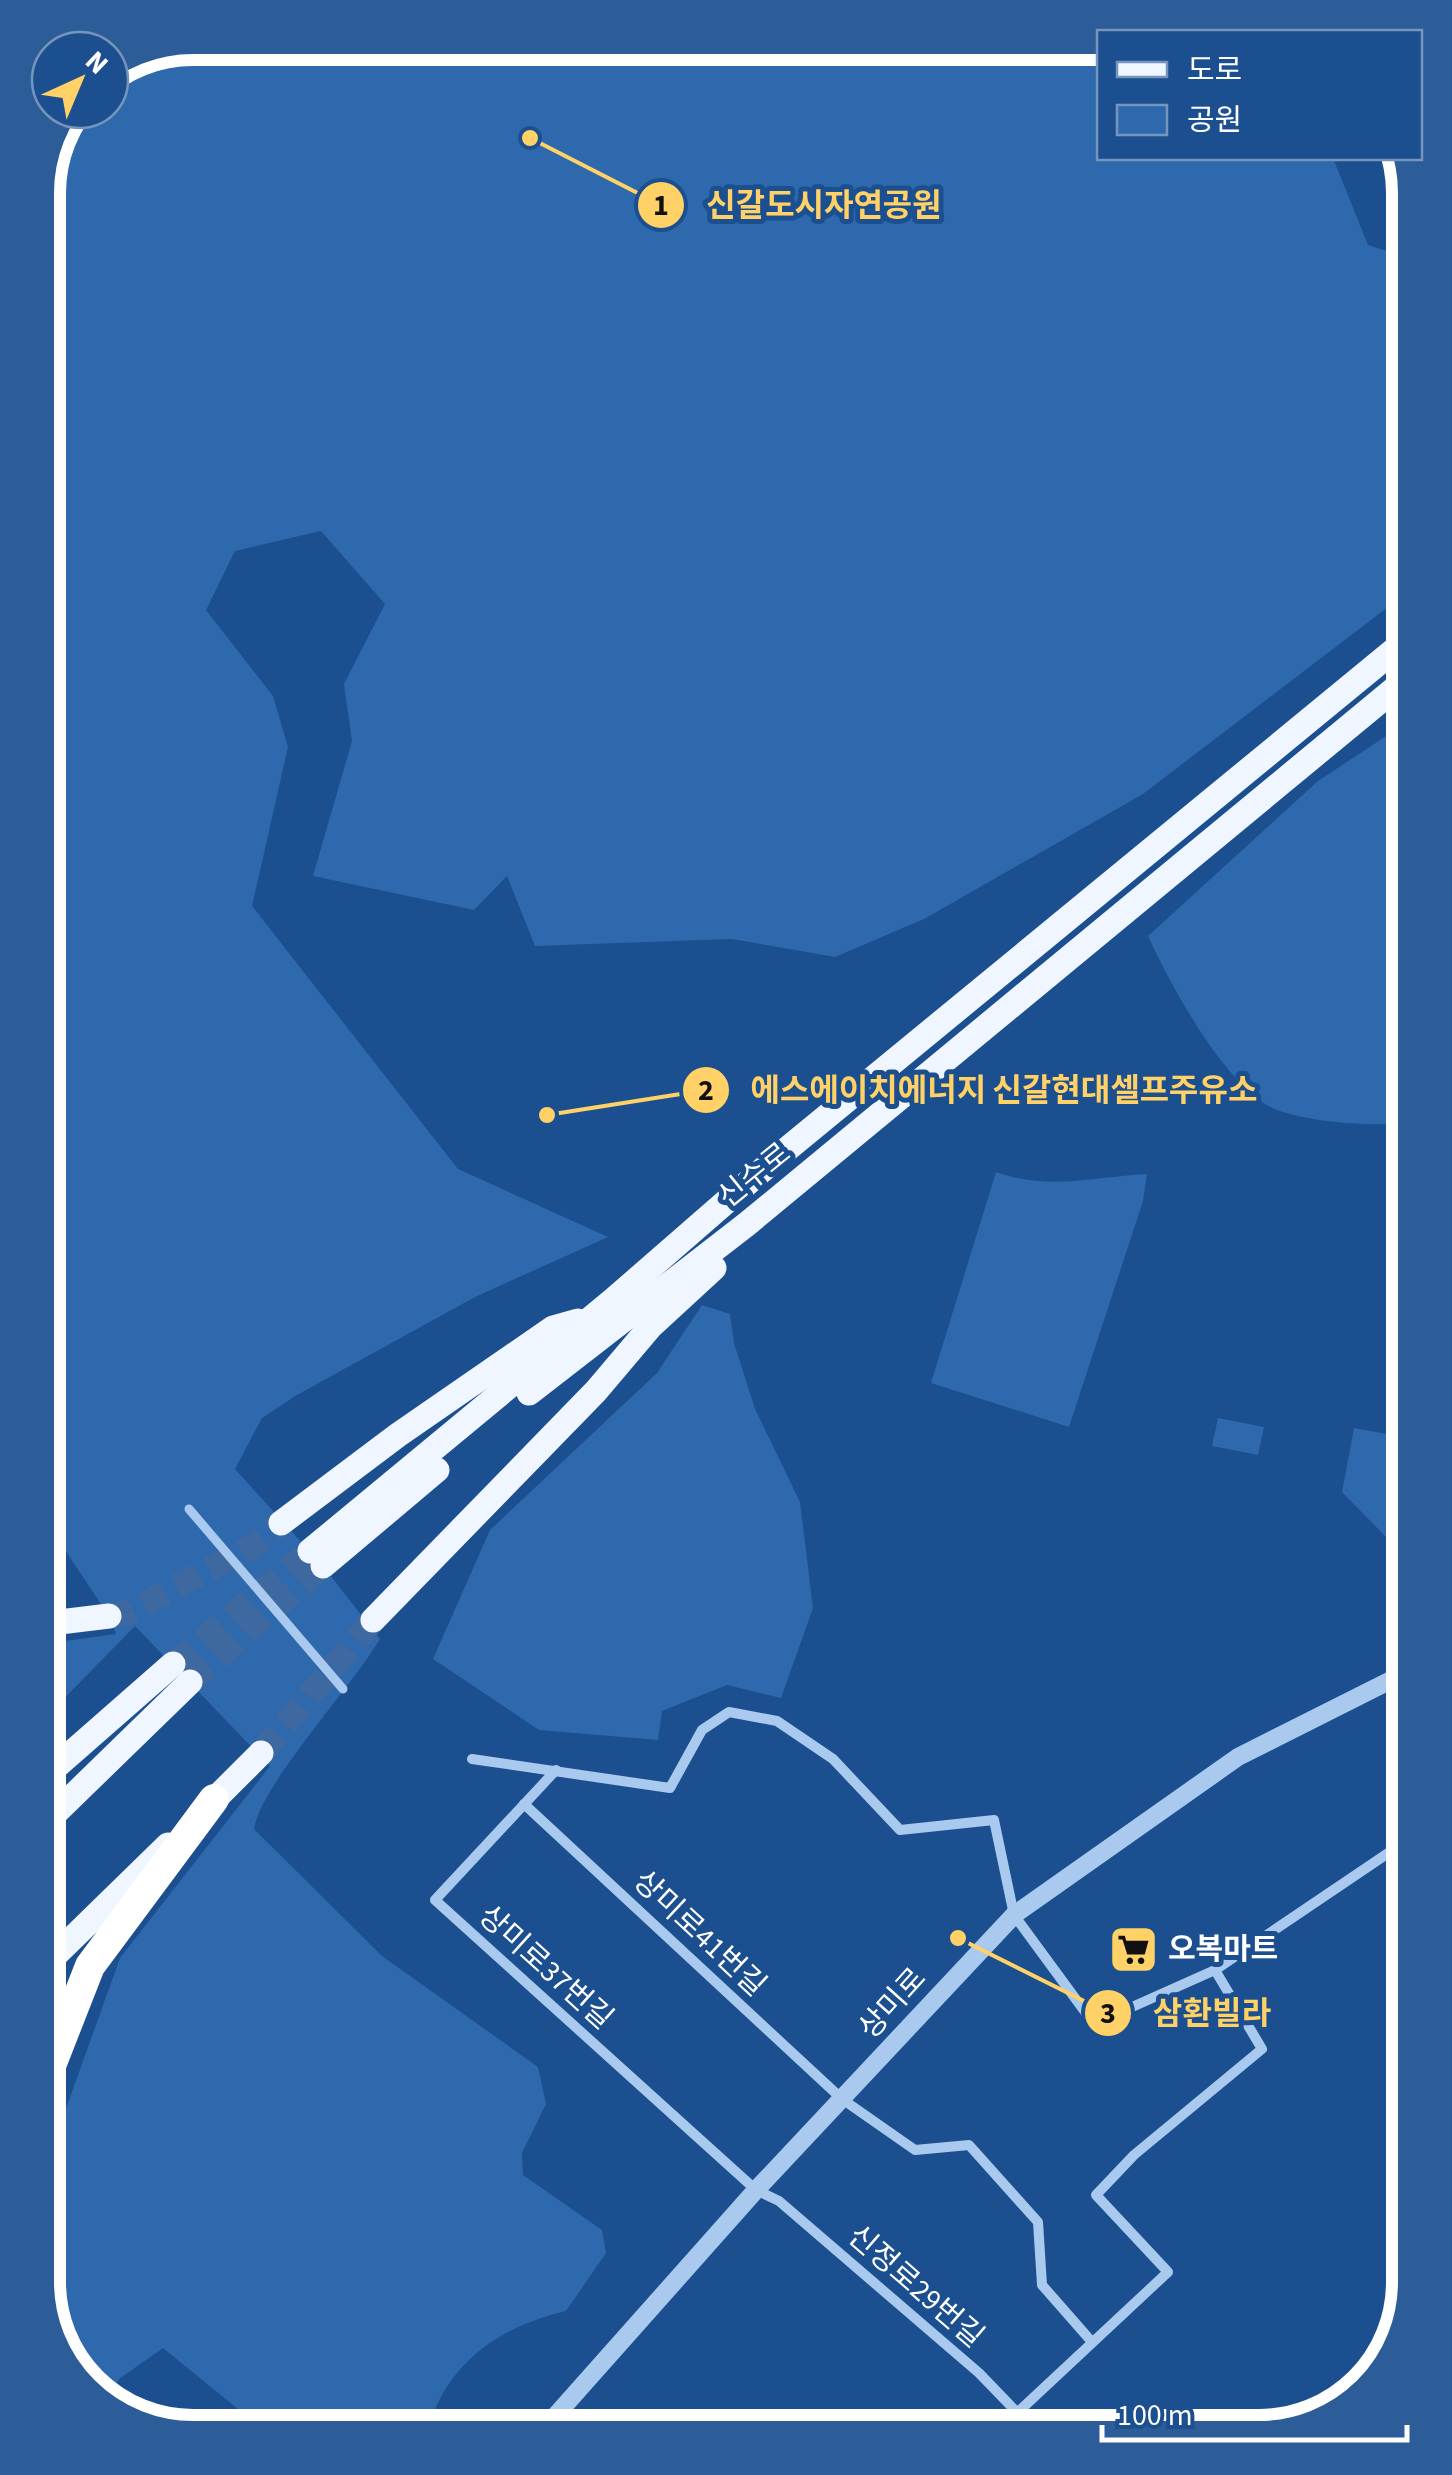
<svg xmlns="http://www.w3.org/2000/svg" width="1452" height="2475" font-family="'Source Sans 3','Noto Sans KR',sans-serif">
<rect width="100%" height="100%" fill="#1b4f8f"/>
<!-- green -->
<g fill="#2e69ad">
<path d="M 193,43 L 1099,43 L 1100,158 L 1333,158 L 1368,245 L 1409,258 L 1409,591 L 1143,794 L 924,919 L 835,957 L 732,939 L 535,946 L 507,876 L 474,910 L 313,876 L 352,741 L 344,684 L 385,604 L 321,531 L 235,551 L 206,610 L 273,696 L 288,747 L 252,906 L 458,1169 L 608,1237 L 475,1297 L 297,1395 L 262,1418 L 235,1469 L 323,1566 L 380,1639 C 354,1684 260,1786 254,1829 L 382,1956 L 538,2067 L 546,2104 L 522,2153 L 523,2175 L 602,2230 L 606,2253 L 566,2311 C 499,2327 447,2362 427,2432 L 350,2432 L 317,2409 L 297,2432 L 266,2432 L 163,2348 L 119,2379 L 106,2403 L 58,2348 L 43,2282 L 43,2218 L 64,2114 L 120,1958 L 270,1766 L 135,1626 L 43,1720 L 43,1644 L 116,1634 L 109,1616 L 43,1517 L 43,184 L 76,110 L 110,110 L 110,77 Z"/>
<path d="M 1409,721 L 1409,1124 C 1367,1125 1320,1124 1280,1111 C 1229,1095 1170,984 1148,936 L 1318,781 Z"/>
<path d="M 996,1172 C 1048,1191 1093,1177 1147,1174 L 1143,1201 L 1069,1427 L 931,1383 Z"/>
<path d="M 702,1305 L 730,1314 L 734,1343 L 755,1409 L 800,1502 L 813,1608 L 781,1698 L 727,1685 L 662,1711 L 658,1740 L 539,1730 L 433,1659 L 490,1530 L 657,1373 Z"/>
<path d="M 1218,1418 L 1264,1427 L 1258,1455 L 1212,1446 Z"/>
<path d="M 1354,1428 L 1409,1438 L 1405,1536 L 1386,1537 L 1342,1492 Z"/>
</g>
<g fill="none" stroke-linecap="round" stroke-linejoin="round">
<!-- primary-tunnel -->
<g stroke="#3d69a0" stroke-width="25" stroke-dasharray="25 12" stroke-linecap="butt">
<path d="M 109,1616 L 129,1612 L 253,1546 L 281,1523"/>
<path d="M 173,1664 L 310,1551"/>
<path d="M 190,1682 L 323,1566"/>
<path d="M 261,1753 L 373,1620"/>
</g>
<!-- minor -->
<g stroke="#a9c9ee" stroke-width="10">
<path d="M 1397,615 L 1409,625"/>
<path d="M 472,1759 L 670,1788 L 702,1730 L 729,1712 L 777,1721 L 833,1759 L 900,1830 L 994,1820 L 1014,1915 L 1094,2024 L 1215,1970 L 1409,1839"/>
<path d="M 556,1770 L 435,1900 L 756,2190 L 779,2201 L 979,2373 L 1036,2432"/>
<path d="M 524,1804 L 842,2099 L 915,2150 L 969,2145 L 1038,2222 L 1042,2285 L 1092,2342"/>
<path d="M 1409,2082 L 1409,2061"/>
<path d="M 1017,2413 L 1168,2272 L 1096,2195 L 1134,2155 L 1262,2049 L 1215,1970"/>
</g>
<!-- tertiary -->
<path stroke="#a9c9ee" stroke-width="18" d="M 541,2432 L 756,2190 L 1014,1915 L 1238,1757 L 1409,1671"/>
<!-- primary -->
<g stroke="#f0f6ff" stroke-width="25">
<path d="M 529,1393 L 747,1224 L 1409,677"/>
<path d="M 281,1523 L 398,1435 L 553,1328 L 578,1321"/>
<path d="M 310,1551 L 612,1301 L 775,1159 L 1409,638"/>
<path d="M 323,1566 L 437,1470"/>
<path d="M 373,1620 L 596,1391 L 651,1326 L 714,1268"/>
<path d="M 43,1624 L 109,1616"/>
<path d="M 43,1778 L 173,1664"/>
<path d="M 200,1814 L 261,1753"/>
<path d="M 43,1825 L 190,1682"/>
<path d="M 43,1967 L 168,1845"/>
</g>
<!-- motorway -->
<path stroke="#fff" stroke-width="30" d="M 43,2086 L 90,1966 L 214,1799"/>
<!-- pedestrian-bridge -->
<path stroke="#a9c9ee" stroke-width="9" d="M 189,1509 L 343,1689"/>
</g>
<!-- icons -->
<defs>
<symbol id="supermarket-square" viewBox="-11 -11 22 22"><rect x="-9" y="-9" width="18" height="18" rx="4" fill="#ffd166" stroke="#1b4f8f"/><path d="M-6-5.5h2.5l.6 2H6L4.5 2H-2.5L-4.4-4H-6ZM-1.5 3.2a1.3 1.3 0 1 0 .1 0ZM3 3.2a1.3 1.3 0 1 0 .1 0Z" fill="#111"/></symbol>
</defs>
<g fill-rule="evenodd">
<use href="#supermarket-square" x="1106" y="1922" width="55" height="55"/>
</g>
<g text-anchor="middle" stroke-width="10" stroke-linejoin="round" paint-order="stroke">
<!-- street labels -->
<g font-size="30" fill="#fff" stroke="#1b4f8f">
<text transform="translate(754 1175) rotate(-39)" y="10">신수로</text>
<text transform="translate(700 1933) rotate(43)" y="10">상미로41번길</text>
<text transform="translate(546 1967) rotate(42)" y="10">상미로37번길</text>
<text transform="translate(892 2003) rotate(-48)" y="10">상미로</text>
<text transform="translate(916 2286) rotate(41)" y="10">신정로29번길</text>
</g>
<!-- poi labels -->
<g font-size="30" font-weight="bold" fill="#fff" stroke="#1b4f8f" text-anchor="start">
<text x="1168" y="1959">오복마트</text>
</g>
</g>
<!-- crop -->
<path d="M0 0H1452V2475H0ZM193 60H1259A133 133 0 0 1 1392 193V2282A133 133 0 0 1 1259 2415H193A133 133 0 0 1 60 2282V193A133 133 0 0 1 193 60Z" fill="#2d5d98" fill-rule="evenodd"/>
<path fill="none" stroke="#fff" stroke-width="12" d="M193 60H1259A133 133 0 0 1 1392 193V2282A133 133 0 0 1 1259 2415H193A133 133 0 0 1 60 2282V193A133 133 0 0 1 193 60Z"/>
<!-- callouts -->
<path fill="none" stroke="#ffd166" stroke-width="4" d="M530 138L661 205M547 1115L706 1090M958 1938L1108 2013"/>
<g fill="#ffd166" stroke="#1b4f8f" stroke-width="4">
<circle cx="530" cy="138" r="10"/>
<circle cx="547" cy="1115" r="10"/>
<circle cx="958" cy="1938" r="10"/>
<circle cx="661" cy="205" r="25"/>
<circle cx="706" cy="1090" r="25"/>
<circle cx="1108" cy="2013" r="25"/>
</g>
<g font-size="30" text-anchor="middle" font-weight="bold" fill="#111">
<text x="661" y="215">1</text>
<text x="706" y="1100">2</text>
<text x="1108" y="2023">3</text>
</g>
<g font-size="32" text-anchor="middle" font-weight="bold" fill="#ffd166" stroke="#1b4f8f" stroke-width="10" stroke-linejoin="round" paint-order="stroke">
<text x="824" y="216">신갈도시자연공원</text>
<text x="1004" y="1101">에스에이치에너지 신갈현대셀프주유소</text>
<text x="1212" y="2024">삼환빌라</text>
</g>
<!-- legend -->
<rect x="1097" y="30" width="325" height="130" fill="#1b4f8f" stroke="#7695bc" stroke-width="2.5"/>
<rect x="1117" y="62" width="50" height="15" fill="#f0f6ff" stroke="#7695bc" stroke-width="2.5"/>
<text x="1187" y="80" font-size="30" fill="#ffffff">도로</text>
<rect x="1117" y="105" width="50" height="30" fill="#2e69ad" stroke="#7695bc" stroke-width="2.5"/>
<text x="1187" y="130" font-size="30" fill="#ffffff">공원</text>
<!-- north arrow -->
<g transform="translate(80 80) rotate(44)"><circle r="48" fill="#1b4f8f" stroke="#7695bc" stroke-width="2.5"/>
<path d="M0-8L18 38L0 25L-18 38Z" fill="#ffd166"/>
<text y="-15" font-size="28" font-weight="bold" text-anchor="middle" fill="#ffffff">N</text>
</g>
<!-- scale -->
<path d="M1102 2425v15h305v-15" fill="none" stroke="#ffffff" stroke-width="5"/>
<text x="1117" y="2425" font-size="30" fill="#ffffff" stroke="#1b4f8f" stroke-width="8" paint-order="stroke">100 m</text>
</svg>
